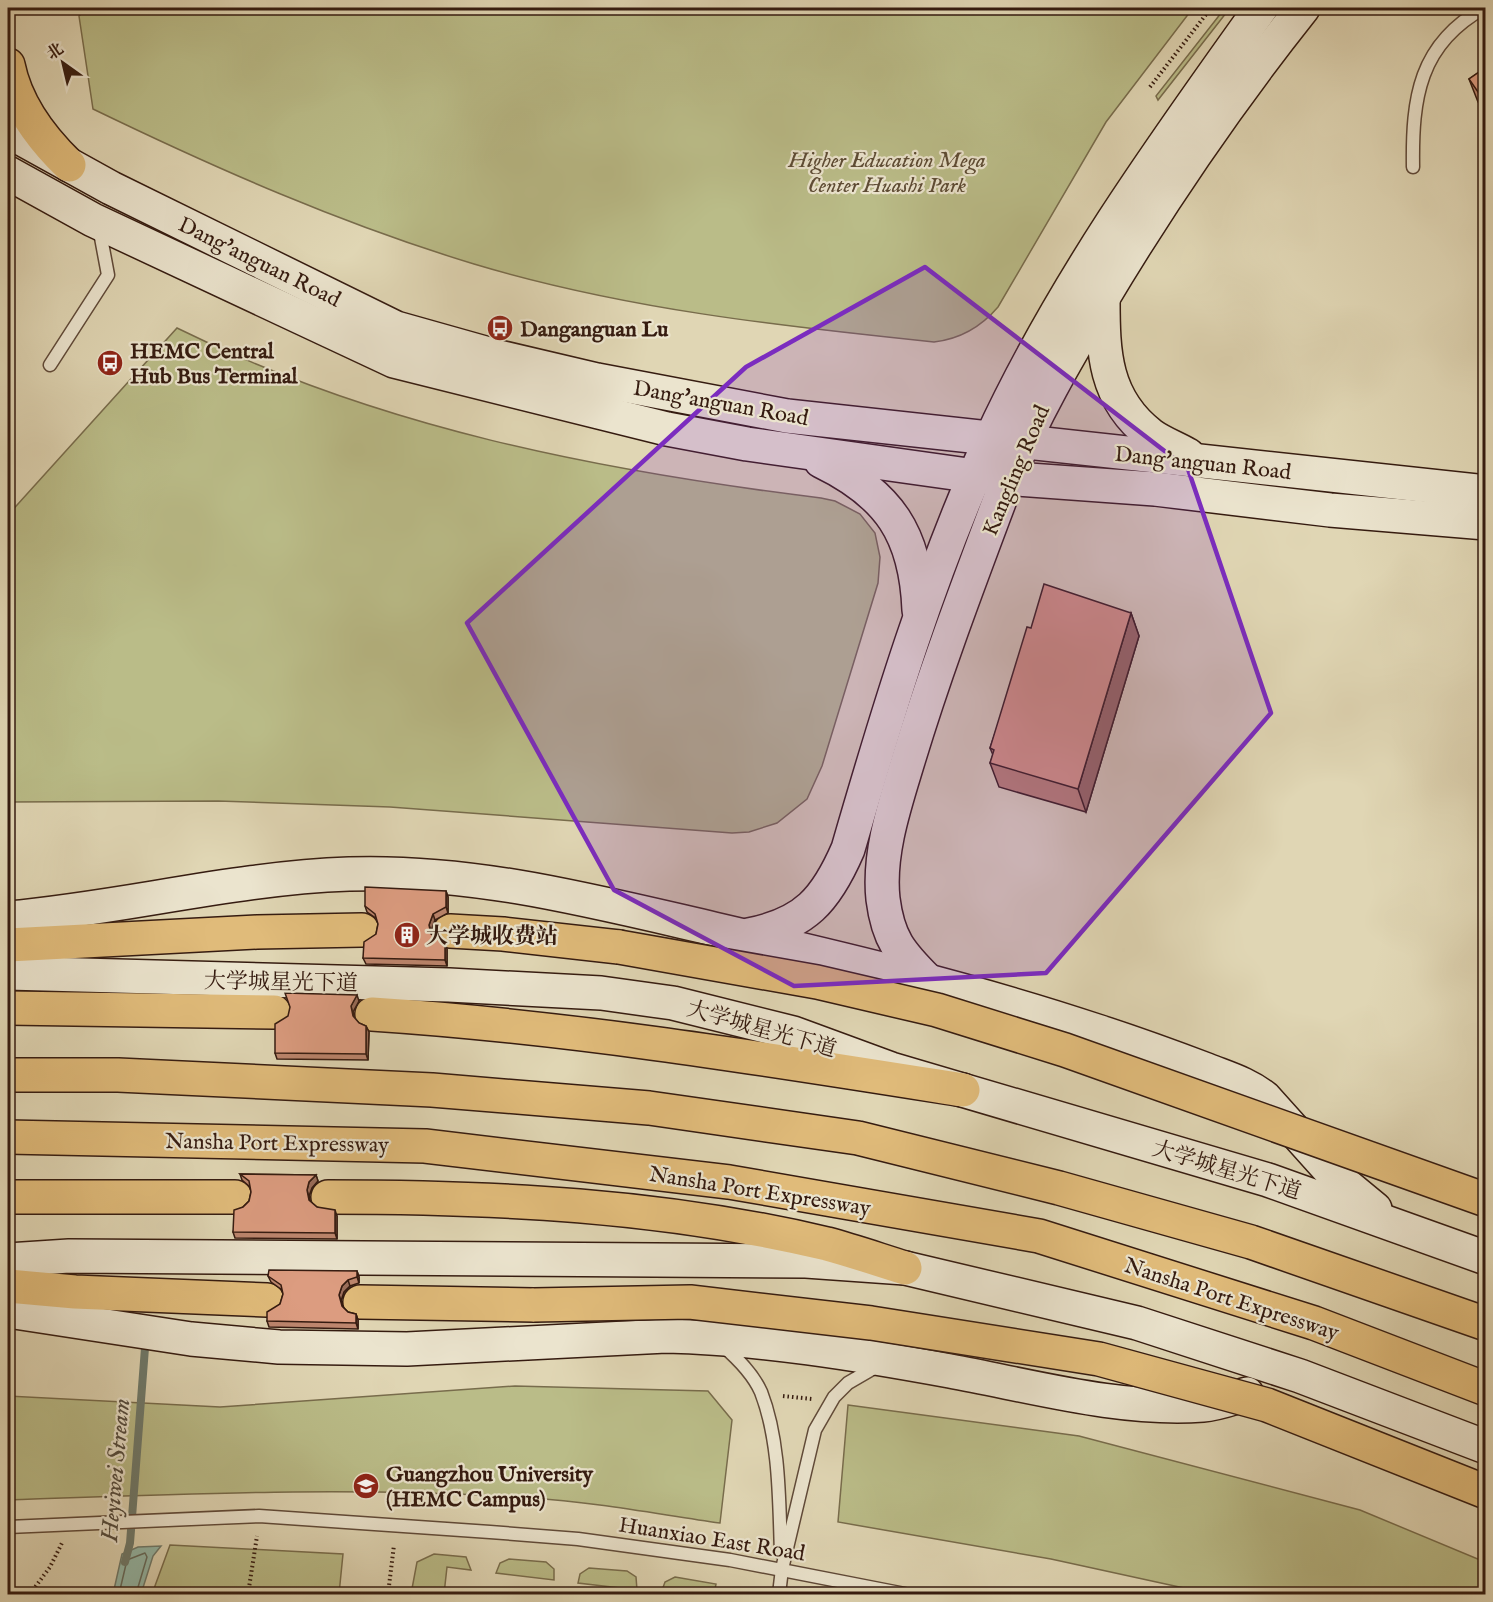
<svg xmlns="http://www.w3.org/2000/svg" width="1493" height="1602" font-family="'IM FELL English','Noto Serif SC',serif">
<rect width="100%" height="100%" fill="#e0d6b4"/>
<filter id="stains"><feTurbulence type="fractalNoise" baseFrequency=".00333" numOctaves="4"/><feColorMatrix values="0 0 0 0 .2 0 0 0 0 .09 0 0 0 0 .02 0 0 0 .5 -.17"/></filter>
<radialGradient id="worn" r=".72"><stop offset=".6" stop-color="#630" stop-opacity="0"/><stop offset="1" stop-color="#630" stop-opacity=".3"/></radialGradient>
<!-- green -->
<g fill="#babc88" stroke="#786c4c" stroke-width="1.5">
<path d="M 87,8 L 1193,8 L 1106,122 L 998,307 C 981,327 960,339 934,342 C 779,326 624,309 474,264 C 342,224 217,169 93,109 L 79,16 Z"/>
<path d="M 1225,8 L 1230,8 L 1158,100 L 1156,96 Z"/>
<path d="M 177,328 C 378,428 600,471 821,498 L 835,501 L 860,514 L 875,533 L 880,557 L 878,583 L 822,766 L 807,799 L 777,823 L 749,832 L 732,833 L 390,807 L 218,801 L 8,802 L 8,515 Z"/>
<path d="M 515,1386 L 708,1391 L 732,1420 L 720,1523 C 657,1514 594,1502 531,1498 C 357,1486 182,1494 8,1500 L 8,1396 L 220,1407 Z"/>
<path d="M 848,1405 L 1079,1436 L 1360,1510 L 1485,1562 L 1485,1594 L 1204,1594 L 1193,1590 L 1051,1559 L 838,1522 Z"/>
<path d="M 170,1545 L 343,1554 L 339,1594 L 152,1594 Z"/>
<path d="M 434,1554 L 466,1557 L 471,1570 L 447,1567 L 444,1594 L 411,1594 L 417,1562 Z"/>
<path d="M 509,1559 L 546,1562 L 554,1569 L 554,1580 L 496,1573 L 500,1563 Z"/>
<path d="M 589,1568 L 627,1571 L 636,1577 L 637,1590 L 578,1583 L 580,1574 Z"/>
<path d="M 675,1577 L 716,1584 L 714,1594 L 661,1593 L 665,1582 Z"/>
</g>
<!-- water -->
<path fill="#94b9a9" stroke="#6e7a6c" stroke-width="1.5" d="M 161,1546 L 153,1556 L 141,1594 L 113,1594 L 122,1554 L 138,1547 Z"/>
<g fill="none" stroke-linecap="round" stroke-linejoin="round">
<!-- shore -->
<path stroke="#646a5c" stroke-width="1.5" d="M 119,1594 L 127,1560 L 145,1553 L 147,1557 L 136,1594"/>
<!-- stream -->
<path stroke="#6e7a6c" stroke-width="8" d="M 125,1562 L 130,1543 L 145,1348"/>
<defs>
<g id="lane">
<path d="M 1413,167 C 1412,98 1419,44 1484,8"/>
<path d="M 50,365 L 108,275 L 99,227"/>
<path d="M 723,1346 C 737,1358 753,1374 761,1392 C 780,1441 779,1501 781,1553"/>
<path d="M 8,1527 L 259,1516 L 490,1532 L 578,1539 L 730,1560 L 905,1594"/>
<path d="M 779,1594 L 782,1569 L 815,1430 L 834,1397 L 848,1383 L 879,1365"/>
</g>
<g id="secondary">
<path d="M 8,131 L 111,188 L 396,328 L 499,357 L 597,380 L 787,416 L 1486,492"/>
<path d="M 8,173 L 93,220 L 394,361 L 667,429 L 747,444 L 975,476 L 1155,489 L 1330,510 L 1486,523"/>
<path d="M 1103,299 C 1103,352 1104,399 1151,435 C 1162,443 1176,448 1188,455"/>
<path d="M 821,461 C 889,494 916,534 919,610"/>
<path d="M 8,918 C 122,908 234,878 349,874 C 474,870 593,901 714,929 C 843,959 971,989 1097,1031 C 1134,1043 1170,1056 1207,1070 C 1227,1078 1248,1084 1265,1098 L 1335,1176 L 1375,1209"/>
<path d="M 749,935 C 805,924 826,900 848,849 C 888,711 930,572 990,441 C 1061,286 1162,146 1261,8"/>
<path d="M 8,973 L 449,985 L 601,993 L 673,1003 L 793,1033 L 891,1069 L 1268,1180 L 1486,1258"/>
<path d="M 927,980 C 900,953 888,939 883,899 C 878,853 895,804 908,761 C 937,665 973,572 1008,478 C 1033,416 1067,358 1101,301 C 1162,199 1229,101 1303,8"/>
<path d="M 8,1260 L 69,1256 L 806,1261 L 905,1268 L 1137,1323 L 1300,1376 L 1486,1447"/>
<path d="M 8,1311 L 191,1339 L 279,1347 L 407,1349 L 666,1336 C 760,1338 857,1354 950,1371 C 1032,1386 1119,1411 1203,1405 C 1217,1404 1233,1398 1247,1394"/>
</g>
<path id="primary" d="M 8,65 C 16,105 40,137 69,165"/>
<g id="highway">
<path d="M 450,931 L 503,934 L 619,947"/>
<path d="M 8,945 L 257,932 L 362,930"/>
<path d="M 8,1008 L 274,1012"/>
<path d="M 372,1014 C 570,1027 767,1059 963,1090"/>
<path d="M 8,1075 L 118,1075 L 432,1090 L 649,1108 L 858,1138 L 1059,1188 L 1251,1242 L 1486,1324"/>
<path d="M 8,1137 L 425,1146 L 729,1182 L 1039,1236 L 1314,1323 L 1486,1389"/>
<path d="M 8,1197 L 235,1197"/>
<path d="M 328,1197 C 496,1197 663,1205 827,1244 C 853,1251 879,1260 905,1268"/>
<path d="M 8,1286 L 75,1292 L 267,1300"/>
<path d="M 360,1302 L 534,1305"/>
</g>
</defs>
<!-- lane casing -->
<use href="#lane" stroke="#604a39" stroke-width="15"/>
<!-- secondary casing -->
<use href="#secondary" stroke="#351b10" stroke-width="36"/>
<!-- primary casing -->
<use href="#primary" stroke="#351b10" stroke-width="36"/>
<!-- highway casing -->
<use href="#highway" stroke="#351b10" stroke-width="36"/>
<!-- path -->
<g stroke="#351b10" stroke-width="4" stroke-dasharray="1.5 3" stroke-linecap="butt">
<path d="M 1150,87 L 1211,8"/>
<path d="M 783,1396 L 812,1399"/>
<path d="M 30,1594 L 50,1567 L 62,1543"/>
<path d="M 248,1594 L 257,1536"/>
<path d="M 388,1594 L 394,1545"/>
</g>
<!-- lane -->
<use href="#lane" stroke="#ebe4ce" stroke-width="12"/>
<!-- secondary -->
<use href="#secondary" stroke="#ebe4ce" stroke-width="33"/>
<!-- primary -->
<use href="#primary" stroke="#e0bb7a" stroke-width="33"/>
<!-- highway -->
<use href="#highway" stroke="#e0bb7a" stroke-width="33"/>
<defs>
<g id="highway-bridge">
<path d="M 619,947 L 817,982 L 937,1010 L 1065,1050 L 1486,1200"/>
<path d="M 534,1305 L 690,1302 L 871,1323 L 1099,1359 L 1267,1405 L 1486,1492"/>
</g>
</defs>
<!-- highway-bridge casing -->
<use href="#highway-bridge" stroke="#351b10" stroke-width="36" stroke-linecap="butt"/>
<!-- highway-bridge -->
<use href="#highway-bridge" stroke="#e0bb7a" stroke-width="33"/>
</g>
<!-- wall -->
<g fill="#bd866e" stroke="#351b10" stroke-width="1.5">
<path d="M 1485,68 L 1485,113 L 1478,102 L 1469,79 Z"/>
<path d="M 1131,613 L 1139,636 L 1086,812 L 999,787 L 990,763 L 993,755 L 990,748 L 1031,628 Z"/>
<path d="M 446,891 L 448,897 L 448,913 L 435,920 L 431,931 L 432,935 L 447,949 L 447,966 L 366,964 L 363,958 L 376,934 L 378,924 L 377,919 L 367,912 L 365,906 Z"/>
<path d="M 359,1001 L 353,1012 L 354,1017 L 359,1023 L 366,1026 L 369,1032 L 368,1060 L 277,1059 L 275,1053 Z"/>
<path d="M 240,1174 L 316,1175 L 318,1181 L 312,1188 L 309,1196 L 310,1201 L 317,1207 L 337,1216 L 337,1239 L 235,1238 L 233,1232 L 243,1207 L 249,1201 L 251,1192 L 250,1187 L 242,1180 Z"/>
<path d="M 357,1271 L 359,1277 L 359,1283 L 350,1286 L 344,1292 L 341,1301 L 343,1307 L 348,1312 L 356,1314 L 358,1320 L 358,1329 L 269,1327 L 267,1321 L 280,1304 L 283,1294 L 282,1290 L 271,1282 L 268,1276 Z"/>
</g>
<!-- shaded-wall -->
<g fill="#9a6d5a" stroke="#351b10" stroke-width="1.5">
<path d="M 1131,613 L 1139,636 L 1086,812 L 1078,789 Z"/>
<path d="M 446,891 L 448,897 L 448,913 L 446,907 Z"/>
<path d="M 433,914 L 435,920 L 431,931 L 434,940 L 429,925 Z"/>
<path d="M 445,943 L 447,949 L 447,966 L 445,960 Z"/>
<path d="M 357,995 L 359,1001 L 353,1012 L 355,1022 L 353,1016 L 351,1006 Z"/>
<path d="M 366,1026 L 369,1032 L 368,1060 L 366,1054 Z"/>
<path d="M 316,1175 L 318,1181 L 312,1188 L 309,1196 L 311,1206 L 307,1190 L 309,1182 Z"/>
<path d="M 335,1210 L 337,1216 L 337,1239 L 335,1233 Z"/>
<path d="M 357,1271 L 359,1277 L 359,1283 L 357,1277 Z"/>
<path d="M 348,1280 L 350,1286 L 344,1292 L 341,1301 L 344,1312 L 339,1295 L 342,1286 Z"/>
<path d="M 356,1314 L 358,1320 L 358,1329 L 356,1323 Z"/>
</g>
<!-- building -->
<g fill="#dc9c80" stroke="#351b10" stroke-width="1.5">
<path d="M 1485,68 L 1485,102 L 1469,79 Z"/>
<path d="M 1044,584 L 1131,613 L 1078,789 L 990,763 L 994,750 L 990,748 L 1027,627 L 1031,628 Z"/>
<path d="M 365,887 L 446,891 L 446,907 L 433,914 L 429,925 L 431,934 L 445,943 L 445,960 L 363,958 L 364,942 L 376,934 L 378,924 L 375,914 L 365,906 Z"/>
<path d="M 285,993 L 357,995 L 351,1006 L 353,1016 L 359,1023 L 366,1026 L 366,1054 L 275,1053 L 275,1024 L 288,1016 L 290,1007 Z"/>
<path d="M 240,1174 L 316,1175 L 309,1182 L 307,1190 L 309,1200 L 317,1207 L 335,1210 L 335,1233 L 233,1232 L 234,1210 L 243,1207 L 249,1201 L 251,1192 L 249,1181 Z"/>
<path d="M 269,1270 L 357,1271 L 357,1277 L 348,1280 L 342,1286 L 339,1295 L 342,1306 L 348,1312 L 356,1314 L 356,1323 L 267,1321 L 267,1312 L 280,1304 L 283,1294 L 281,1285 L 268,1276 Z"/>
</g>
<!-- marked area -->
<path fill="#7b2cbf" fill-opacity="0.2" stroke="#7b2cbf" stroke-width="4.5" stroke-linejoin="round" d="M 925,267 L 1188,469 L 1271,713 L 1046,973 L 794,986 L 614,890 L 467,623 L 746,367 Z"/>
<!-- icons -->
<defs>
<symbol id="bus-disc" viewBox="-11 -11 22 22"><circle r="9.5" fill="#8f2418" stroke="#ebe4ce"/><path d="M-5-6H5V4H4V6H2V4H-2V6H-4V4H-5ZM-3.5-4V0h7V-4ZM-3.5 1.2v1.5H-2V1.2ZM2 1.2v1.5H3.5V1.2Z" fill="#fff"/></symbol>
<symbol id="building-disc" viewBox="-11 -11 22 22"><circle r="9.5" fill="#8f2418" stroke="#ebe4ce"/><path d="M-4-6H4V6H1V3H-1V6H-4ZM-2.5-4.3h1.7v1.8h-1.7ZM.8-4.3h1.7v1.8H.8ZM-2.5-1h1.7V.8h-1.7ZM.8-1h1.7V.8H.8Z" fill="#fff"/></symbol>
<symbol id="university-disc" viewBox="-11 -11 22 22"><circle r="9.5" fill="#8f2418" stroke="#ebe4ce"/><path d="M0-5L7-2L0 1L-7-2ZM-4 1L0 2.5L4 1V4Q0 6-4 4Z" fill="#fff"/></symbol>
</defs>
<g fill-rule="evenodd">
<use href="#bus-disc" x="485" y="313" width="30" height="30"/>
<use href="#bus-disc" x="95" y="348" width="30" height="30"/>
<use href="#building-disc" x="392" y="920" width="30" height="30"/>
<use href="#university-disc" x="351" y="1471" width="30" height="30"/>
</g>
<g text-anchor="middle" stroke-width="4.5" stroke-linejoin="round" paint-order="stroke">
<!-- park labels -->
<g font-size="22" font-style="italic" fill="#5d4b34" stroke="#ebe4ce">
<text x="887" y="167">Higher Education Mega<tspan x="887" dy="25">Center Huashi Park</tspan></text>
</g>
<!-- street labels -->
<g font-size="22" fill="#351b10" stroke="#ebe4ce">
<text transform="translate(260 261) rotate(26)" y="8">Dang'anguan Road</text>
<text transform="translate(721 402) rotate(10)" y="8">Dang'anguan Road</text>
<text transform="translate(1203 462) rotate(6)" y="8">Dang'anguan Road</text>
<text transform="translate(1015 470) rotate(-67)" y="8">Kangling Road</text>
<text transform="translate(281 981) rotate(1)" y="8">大学城星光下道</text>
<text transform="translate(762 1028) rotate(16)" y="8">大学城星光下道</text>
<text transform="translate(277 1142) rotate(1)" y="8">Nansha Port Expressway</text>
<text transform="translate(1227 1169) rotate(17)" y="8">大学城星光下道</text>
<text transform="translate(760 1190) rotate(9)" y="8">Nansha Port Expressway</text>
<text transform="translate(1232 1298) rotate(18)" y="8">Nansha Port Expressway</text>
<text transform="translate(712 1538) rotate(9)" y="8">Huanxiao East Road</text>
</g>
<!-- poi labels -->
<g font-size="22" font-weight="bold" fill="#351b10" stroke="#ebe4ce" text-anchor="start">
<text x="520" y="336">Danganguan Lu</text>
<text x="130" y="358">HEMC Central<tspan x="130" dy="25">Hub Bus Terminal</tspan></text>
<text x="426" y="943">大学城收费站</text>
<text x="386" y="1481">Guangzhou University<tspan x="386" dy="25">(HEMC Campus)</tspan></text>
</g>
<!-- water labels -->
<g font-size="24" font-style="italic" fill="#524a3e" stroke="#ebe4ce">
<text transform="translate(115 1470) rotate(-85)" y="8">Heyiwei Stream</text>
</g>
</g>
<!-- margin -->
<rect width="1493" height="1602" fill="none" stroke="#e0d6b4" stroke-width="30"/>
<rect x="9" y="9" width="1475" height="1584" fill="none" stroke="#351b10" stroke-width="3"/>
<rect x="15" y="15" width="1463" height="1572" fill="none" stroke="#351b10" stroke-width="1.5"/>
<!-- north arrow -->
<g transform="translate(63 63) rotate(326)" stroke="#ebe4ce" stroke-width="4.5" paint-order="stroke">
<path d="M0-4.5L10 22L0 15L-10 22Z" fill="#351b10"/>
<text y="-9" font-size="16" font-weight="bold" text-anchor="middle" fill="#351b10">北</text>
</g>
<rect width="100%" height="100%" filter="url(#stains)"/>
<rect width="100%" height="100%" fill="url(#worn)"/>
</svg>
